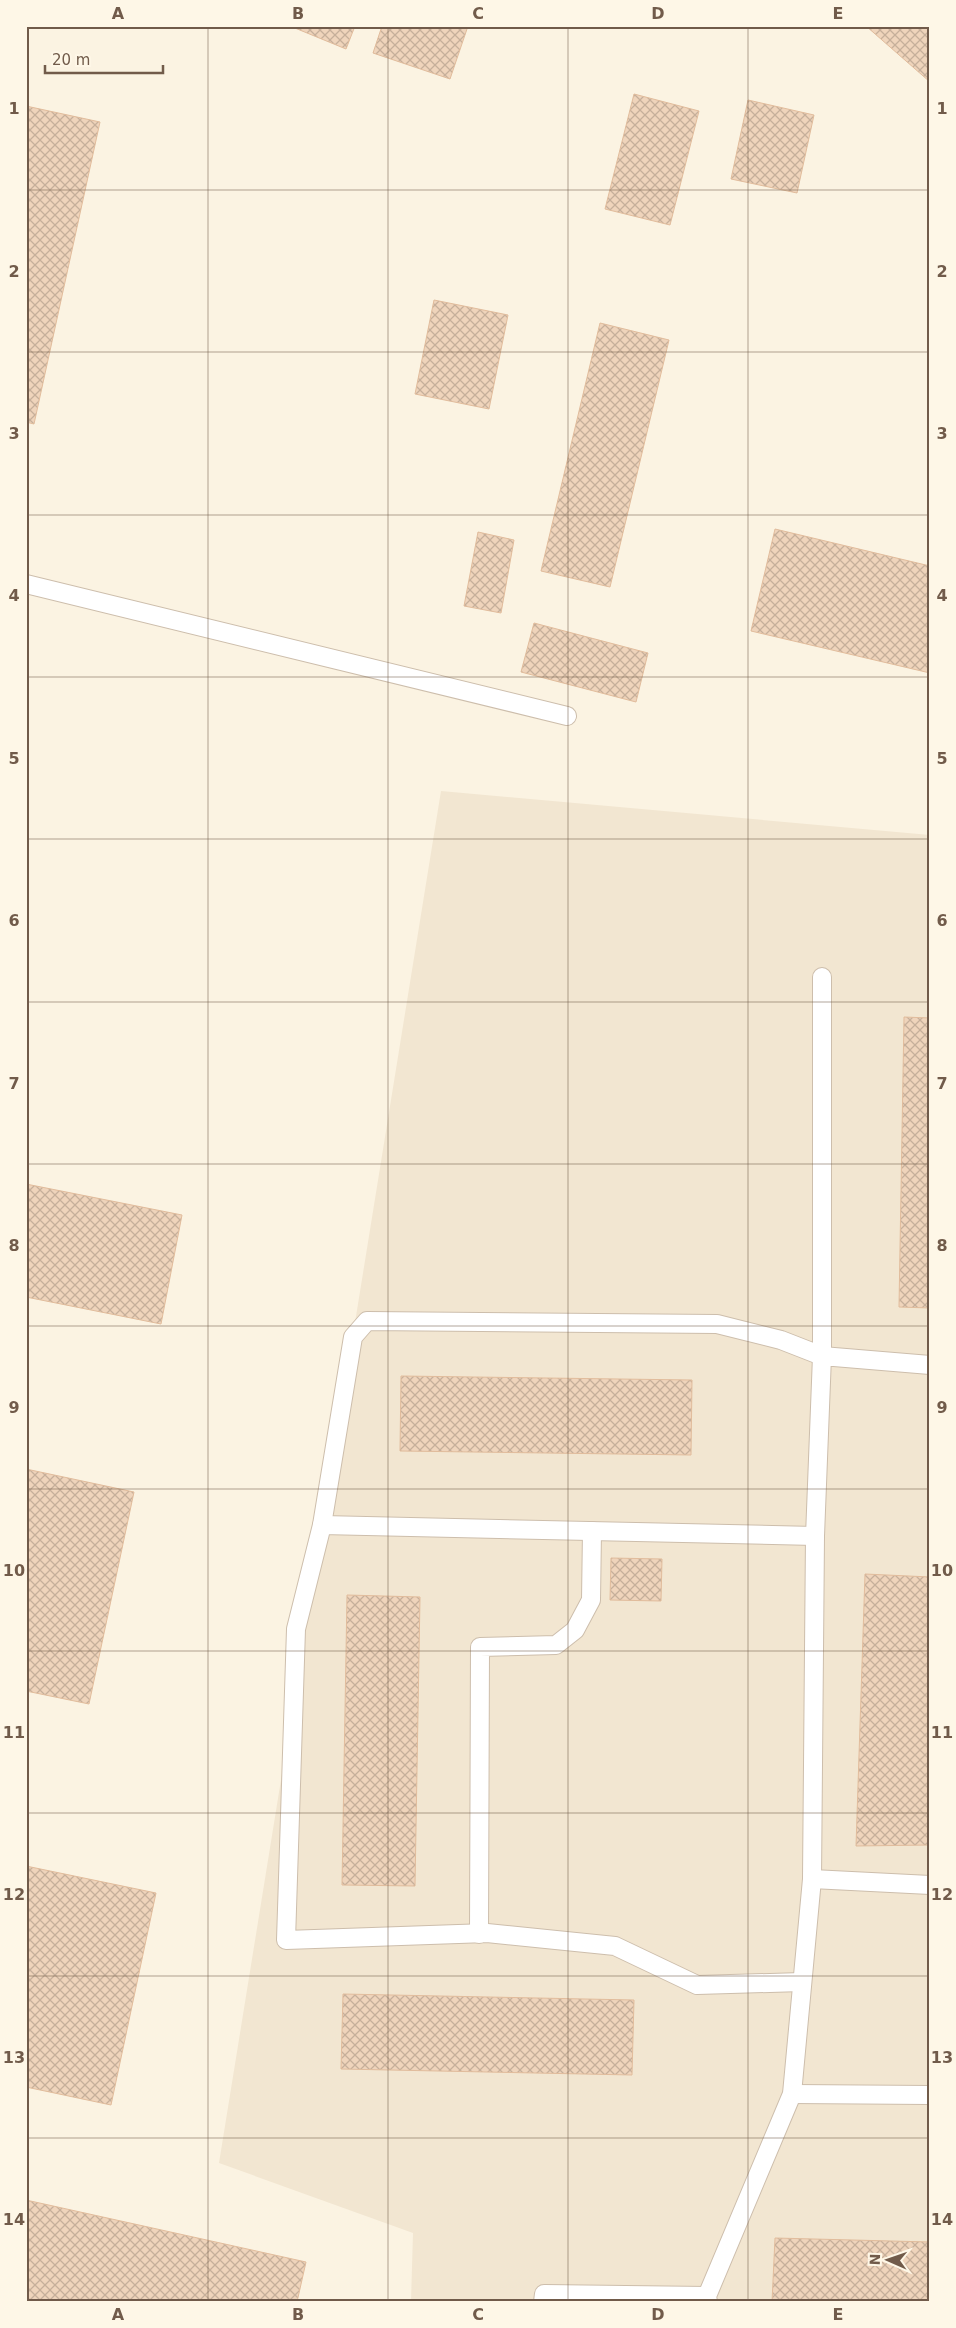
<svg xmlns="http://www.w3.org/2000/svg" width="956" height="2328" font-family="'DejaVu Sans',sans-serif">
<defs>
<pattern id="building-cross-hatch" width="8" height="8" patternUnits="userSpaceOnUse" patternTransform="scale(1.25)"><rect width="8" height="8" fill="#efd4bb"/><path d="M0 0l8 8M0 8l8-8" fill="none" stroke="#c6af9a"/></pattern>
</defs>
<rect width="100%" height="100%" fill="#fbf3e2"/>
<!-- residential -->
<path fill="#f2e6d1" d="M 441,791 L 930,835 L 930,2302 L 411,2302 L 413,2233 L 219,2163 Z"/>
<!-- building -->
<g fill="url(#building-cross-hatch)" stroke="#e1bc9c">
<path d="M 290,26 L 355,26 L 346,49 Z"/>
<path d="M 382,26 L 468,26 L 450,79 L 373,53 Z"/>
<path d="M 866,26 L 930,26 L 930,82 Z"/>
<path d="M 634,94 L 699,111 L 670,225 L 605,209 Z"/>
<path d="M 748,100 L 814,115 L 797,193 L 731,179 Z"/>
<path d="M 26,106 L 100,122 L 34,424 L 26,422 Z"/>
<path d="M 434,300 L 508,315 L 489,409 L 415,394 Z"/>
<path d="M 600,323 L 669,340 L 610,587 L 541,571 Z"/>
<path d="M 775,529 L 930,566 L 930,673 L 751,631 Z"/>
<path d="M 478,532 L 514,540 L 501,613 L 464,606 Z"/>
<path d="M 534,623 L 648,653 L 636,702 L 521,672 Z"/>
<path d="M 904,1017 L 930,1018 L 930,1308 L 899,1307 Z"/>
<path d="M 26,1184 L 182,1215 L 161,1324 L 26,1297 Z"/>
<path d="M 401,1376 L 692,1380 L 691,1455 L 400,1451 Z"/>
<path d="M 26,1469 L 134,1492 L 89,1704 L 26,1691 Z"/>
<path d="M 611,1558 L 662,1559 L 661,1601 L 610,1600 Z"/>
<path d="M 865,1574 L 930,1577 L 930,1845 L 856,1846 Z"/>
<path d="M 347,1595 L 420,1597 L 415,1886 L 342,1885 Z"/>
<path d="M 26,1866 L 156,1893 L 111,2105 L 26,2087 Z"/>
<path d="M 343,1994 L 634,2000 L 632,2075 L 341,2069 Z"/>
<path d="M 26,2200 L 306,2262 L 297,2302 L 38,2302 L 26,2299 Z"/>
<path d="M 775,2238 L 930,2242 L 930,2302 L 772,2302 Z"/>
</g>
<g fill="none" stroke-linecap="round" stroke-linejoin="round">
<defs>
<g id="service">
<path d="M 26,584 L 567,716"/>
<path d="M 322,1525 L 353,1337 L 367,1321 L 717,1324 L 781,1340 L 822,1356 L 822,977"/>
<path d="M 812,1879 L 815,1536 L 822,1356 L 930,1365"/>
<path d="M 479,1934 L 480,1647 L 556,1645 L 575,1630 L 591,1600 L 592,1531"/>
<path d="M 802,1982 L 697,1985 L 615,1946 L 487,1933 L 286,1940 L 296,1629 L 322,1525 L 815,1536"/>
<path d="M 792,2094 L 930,2095"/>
<path d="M 543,2302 L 544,2294 L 707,2296"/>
<path d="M 708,2302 L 707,2296 L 792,2094 L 812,1879 L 930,1885"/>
</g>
</defs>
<!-- service casing -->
<use href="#service" stroke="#cdbeac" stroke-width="20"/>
<!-- service -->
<use href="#service" stroke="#fff" stroke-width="18"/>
</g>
<!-- grid -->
<path fill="none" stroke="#715b4a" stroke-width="1" stroke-opacity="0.55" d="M 208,26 L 208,2302M 388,26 L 388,2302M 568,26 L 568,2302M 748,26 L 748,2302M 26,190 L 930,190M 26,352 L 930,352M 26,515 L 930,515M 26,677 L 930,677M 26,839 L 930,839M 26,1002 L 930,1002M 26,1164 L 930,1164M 26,1326 L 930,1326M 26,1489 L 930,1489M 26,1651 L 930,1651M 26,1813 L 930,1813M 26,1976 L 930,1976M 26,2138 L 930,2138"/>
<!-- border -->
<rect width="956" height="2328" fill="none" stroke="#fef7e7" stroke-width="55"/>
<!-- north arrow -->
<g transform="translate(888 2260) rotate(272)" stroke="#fef7e7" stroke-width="4" paint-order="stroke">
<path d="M0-4L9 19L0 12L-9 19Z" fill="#715b4a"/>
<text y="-8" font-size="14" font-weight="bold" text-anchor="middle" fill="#715b4a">N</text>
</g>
<!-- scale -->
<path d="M45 65v8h118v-8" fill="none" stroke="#715b4a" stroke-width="2.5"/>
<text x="52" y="65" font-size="15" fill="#715b4a" stroke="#fef7e7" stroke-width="4" paint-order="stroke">20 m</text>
<rect x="28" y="28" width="900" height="2272" fill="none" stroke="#715b4a" stroke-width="2"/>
<g font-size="16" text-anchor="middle" font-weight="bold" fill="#715b4a">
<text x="118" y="19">A</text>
<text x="298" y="19">B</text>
<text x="478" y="19">C</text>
<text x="658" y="19">D</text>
<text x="838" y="19">E</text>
<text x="14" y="114">1</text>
<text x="942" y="114">1</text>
<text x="14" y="277">2</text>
<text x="942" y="277">2</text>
<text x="14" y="439">3</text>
<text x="942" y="439">3</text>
<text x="14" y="601">4</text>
<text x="942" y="601">4</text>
<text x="14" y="764">5</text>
<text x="942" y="764">5</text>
<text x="14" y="926">6</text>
<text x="942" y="926">6</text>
<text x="14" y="1089">7</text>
<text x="942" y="1089">7</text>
<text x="14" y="1251">8</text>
<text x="942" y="1251">8</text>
<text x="14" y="1413">9</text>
<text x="942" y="1413">9</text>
<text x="14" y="1576">10</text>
<text x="942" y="1576">10</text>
<text x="14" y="1738">11</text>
<text x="942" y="1738">11</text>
<text x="14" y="1900">12</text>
<text x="942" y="1900">12</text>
<text x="14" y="2063">13</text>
<text x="942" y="2063">13</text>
<text x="14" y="2225">14</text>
<text x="942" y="2225">14</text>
<text x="118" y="2320">A</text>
<text x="298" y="2320">B</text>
<text x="478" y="2320">C</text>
<text x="658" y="2320">D</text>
<text x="838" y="2320">E</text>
</g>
</svg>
